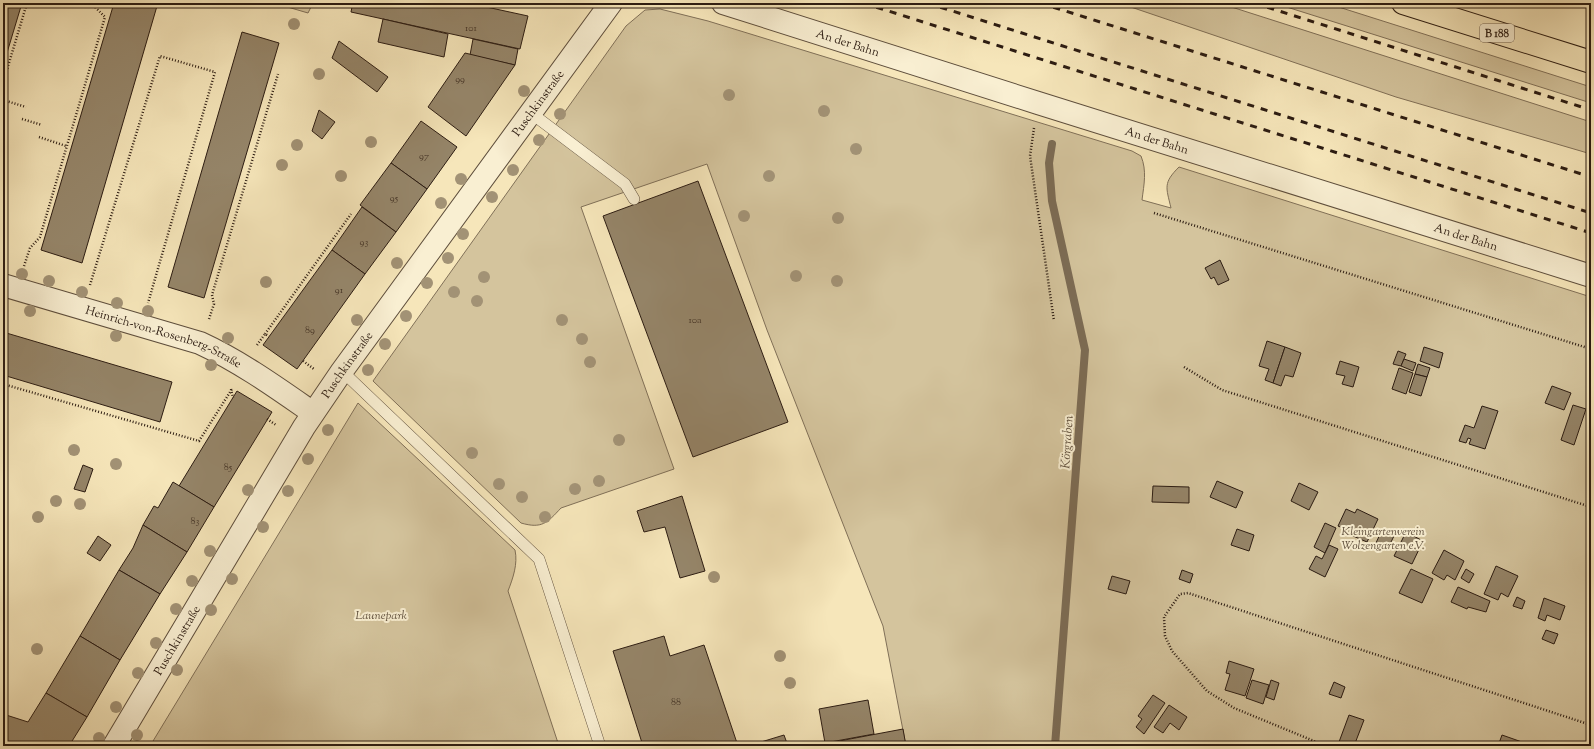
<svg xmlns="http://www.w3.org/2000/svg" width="1594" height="749" font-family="'Sorts Mill Goudy',serif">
<rect width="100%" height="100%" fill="#f6e6ba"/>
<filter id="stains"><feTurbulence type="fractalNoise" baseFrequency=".005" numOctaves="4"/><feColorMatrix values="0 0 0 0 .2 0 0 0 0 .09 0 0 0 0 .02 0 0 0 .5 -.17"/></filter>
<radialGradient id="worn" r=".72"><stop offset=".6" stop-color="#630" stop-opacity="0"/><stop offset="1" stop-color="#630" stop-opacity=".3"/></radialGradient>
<!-- green -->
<g fill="#d4c49d" stroke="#807058">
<path d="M 274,3 L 313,3 L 308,13 Z"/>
<path d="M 1119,3 L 1219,3 L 1591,122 L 1591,154 L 1396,97 Z"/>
<path d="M 1274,3 L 1326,3 L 1591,87 L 1591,103 Z"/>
<path d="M 660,9 L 708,21 L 1132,151 L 1141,156 C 1147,171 1144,184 1142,200 L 1171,208 C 1166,187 1163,183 1179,167 L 1591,297 L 1591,746 L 906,746 L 883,626 L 767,330 L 707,164 L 581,207 L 674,469 L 561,508 C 547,523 542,529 521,523 L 373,381 L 626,26 L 645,10 Z"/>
<path d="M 358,403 L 515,550 C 518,564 513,578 508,591 L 559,746 L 150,746 Z"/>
</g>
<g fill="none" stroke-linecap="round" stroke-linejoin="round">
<!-- stream -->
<path stroke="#7c6c55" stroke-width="8" d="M 1052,144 L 1049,163 L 1052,201 L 1085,350 L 1055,746"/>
</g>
<!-- building -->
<g fill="#958569" stroke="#2c1c12">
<path d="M 3,3 L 22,3 L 3,66 Z"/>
<path d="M 114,3 L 147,3 L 157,6 L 82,263 L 41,250 Z"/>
<path d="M 333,3 L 468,3 L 528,16 L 520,49 L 351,12 L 352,7 Z"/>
<path d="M 383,19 L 448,34 L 444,57 L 378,42 Z"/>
<path d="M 242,32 L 279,43 L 204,298 L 168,287 Z"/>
<path d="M 473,39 L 518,49 L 515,65 L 470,55 Z"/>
<path d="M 339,41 L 388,77 L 377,92 L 332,58 Z"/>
<path d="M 465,53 L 515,65 L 466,136 L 428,107 Z"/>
<path d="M 319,110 L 335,122 L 322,139 L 312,131 Z"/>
<path d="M 421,121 L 457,147 L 427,189 L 391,163 Z"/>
<path d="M 391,163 L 427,189 L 396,232 L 360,205 Z"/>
<path d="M 698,181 L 788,422 L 693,457 L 603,216 Z"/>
<path d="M 362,207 L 396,232 L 365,274 L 332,250 Z"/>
<path d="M 332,250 L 365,274 L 297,369 L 263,345 Z"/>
<path d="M 1220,260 L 1229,280 L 1218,285 L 1214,277 L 1211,279 L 1205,268 Z"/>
<path d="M 3,332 L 172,382 L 160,422 L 3,375 Z"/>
<path d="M 1267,341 L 1285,347 L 1273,383 L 1265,380 L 1269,369 L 1259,366 Z"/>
<path d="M 1285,347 L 1301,353 L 1293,377 L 1285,375 L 1281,386 L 1273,383 Z"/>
<path d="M 1424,347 L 1443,353 L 1439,368 L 1420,361 Z"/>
<path d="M 1398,351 L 1406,354 L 1401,366 L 1393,364 Z"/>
<path d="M 1404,359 L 1416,363 L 1413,371 L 1401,366 Z"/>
<path d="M 1340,361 L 1359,367 L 1353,387 L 1342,384 L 1345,376 L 1336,374 Z"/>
<path d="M 1418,364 L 1430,368 L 1427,377 L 1415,374 Z"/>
<path d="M 1399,368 L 1413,373 L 1406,394 L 1392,389 Z"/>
<path d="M 1415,374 L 1427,377 L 1421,396 L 1409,392 Z"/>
<path d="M 1552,386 L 1571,393 L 1564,410 L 1545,403 Z"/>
<path d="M 237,391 L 272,412 L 214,507 L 179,486 Z"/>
<path d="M 1573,405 L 1586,409 L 1574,445 L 1561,440 Z"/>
<path d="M 1482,406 L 1498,411 L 1485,449 L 1469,444 L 1471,439 L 1468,438 L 1466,443 L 1459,441 L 1465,425 L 1474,428 Z"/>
<path d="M 83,465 L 93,469 L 85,492 L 74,489 Z"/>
<path d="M 1217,481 L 1243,492 L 1236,508 L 1210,497 Z"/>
<path d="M 173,482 L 214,507 L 187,552 L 143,525 L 154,506 L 158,508 Z"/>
<path d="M 1299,483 L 1318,492 L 1309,510 L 1291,501 Z"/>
<path d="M 1153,486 L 1189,487 L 1189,503 L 1152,502 Z"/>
<path d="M 682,496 L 705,571 L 680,578 L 665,527 L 644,532 L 637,511 Z"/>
<path d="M 1346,509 L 1355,513 L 1357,509 L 1378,519 L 1367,542 L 1346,533 L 1347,530 L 1338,526 Z"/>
<path d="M 1325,523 L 1336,528 L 1325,553 L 1314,547 Z"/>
<path d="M 143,525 L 187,552 L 160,594 L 119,570 L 133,548 Z"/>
<path d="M 1237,529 L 1254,535 L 1249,551 L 1231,545 Z"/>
<path d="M 1382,530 L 1394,536 L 1387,550 L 1375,545 Z"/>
<path d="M 1406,532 L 1423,541 L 1412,564 L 1394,556 Z"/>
<path d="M 98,536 L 111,545 L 100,561 L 87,553 Z"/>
<path d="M 1329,545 L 1338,549 L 1325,577 L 1309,569 L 1316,556 L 1322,559 Z"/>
<path d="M 1444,550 L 1464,561 L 1455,580 L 1447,575 L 1444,580 L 1432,573 Z"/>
<path d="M 1496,566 L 1518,576 L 1508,597 L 1501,593 L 1498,600 L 1484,594 Z"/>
<path d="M 1411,569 L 1433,579 L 1422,603 L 1399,593 Z"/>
<path d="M 1466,569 L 1474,574 L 1469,583 L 1461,578 Z"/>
<path d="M 119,570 L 160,594 L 120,660 L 80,636 Z"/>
<path d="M 1182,570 L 1193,574 L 1190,583 L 1179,579 Z"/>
<path d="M 1112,576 L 1130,581 L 1126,594 L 1108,589 Z"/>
<path d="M 1458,587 L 1490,601 L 1486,612 L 1468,607 L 1467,609 L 1451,602 Z"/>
<path d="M 1517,597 L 1525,601 L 1522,609 L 1513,606 Z"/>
<path d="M 1544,598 L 1565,606 L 1560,620 L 1547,615 L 1545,621 L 1538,618 Z"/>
<path d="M 1546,630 L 1558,634 L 1554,644 L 1542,639 Z"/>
<path d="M 80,636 L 120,660 L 87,717 L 46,693 Z"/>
<path d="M 664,636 L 670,656 L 704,645 L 738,746 L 643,746 L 613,651 Z"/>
<path d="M 1229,661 L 1254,669 L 1245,696 L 1225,690 L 1230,674 L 1226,673 Z"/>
<path d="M 1252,680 L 1269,685 L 1263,704 L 1246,698 Z"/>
<path d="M 1271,680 L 1279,683 L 1274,700 L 1266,697 Z"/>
<path d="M 1334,682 L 1345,687 L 1341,698 L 1329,694 Z"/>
<path d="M 46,693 L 87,717 L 69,746 L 3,746 L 3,714 L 28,722 Z"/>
<path d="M 1153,695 L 1165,703 L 1144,734 L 1136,727 L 1142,719 L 1138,716 Z"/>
<path d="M 868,700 L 874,734 L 825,743 L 819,709 Z"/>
<path d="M 1169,705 L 1187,717 L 1179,730 L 1170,723 L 1163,733 L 1154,727 Z"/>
<path d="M 1349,715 L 1364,720 L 1354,746 L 1349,746 L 1339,742 Z"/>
<path d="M 903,729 L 906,746 L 835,746 L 834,742 Z"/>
<path d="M 784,735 L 788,746 L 748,746 Z"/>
<path d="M 1502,735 L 1522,742 L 1520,746 L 1498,746 Z"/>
</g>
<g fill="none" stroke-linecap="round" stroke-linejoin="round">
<defs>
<g id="service">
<path d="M 531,113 L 625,184 L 634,199"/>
<path d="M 342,371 L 539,559 L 600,746"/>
</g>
<g id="minor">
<path id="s1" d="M 723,3 L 1038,103 L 1591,276"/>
<path id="s2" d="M 3,285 L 200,343 C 241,362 277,388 313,413"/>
<path id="s3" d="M 114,746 L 304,427 L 342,371 L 611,3"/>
</g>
<path id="primary" d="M 1403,3 L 1591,62"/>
</defs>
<!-- service casing -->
<use href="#service" stroke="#5e4e3c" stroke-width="12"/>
<!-- minor casing -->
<use href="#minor" stroke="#5e4e3c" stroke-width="24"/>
<!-- primary casing -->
<use href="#primary" stroke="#2c1c12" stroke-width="24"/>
<!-- path -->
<g stroke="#2c1c12" stroke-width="2.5" stroke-dasharray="1 2" stroke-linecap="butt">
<path d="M 3,83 L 27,3"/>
<path d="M 3,100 L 26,107"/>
<path d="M 22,119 L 42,125"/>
<path d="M 1034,128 L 1030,156 L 1054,321"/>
<path d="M 39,137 L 66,146"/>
<path d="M 1154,213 L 1591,349"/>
<path d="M 24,266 L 30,248 L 40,237 L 105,17 L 93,5"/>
<path d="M 90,285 L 160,56 L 215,72 L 148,303"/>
<path d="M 209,319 L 214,304 L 212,295 L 278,74"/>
<path d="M 265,334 L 351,214"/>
<path d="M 257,345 L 265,334 L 269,336"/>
<path d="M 303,361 L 314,369"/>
<path d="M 1184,367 L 1222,390 L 1591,507"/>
<path d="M 3,384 L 199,441 L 232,389"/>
<path d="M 231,389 L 233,398"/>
<path d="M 267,419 L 276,425"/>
<path d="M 1326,746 L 1234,708 L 1207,691 L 1172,651 L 1165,636 L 1164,617 L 1180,594 L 1188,593 L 1591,725"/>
</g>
<!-- service -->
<use href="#service" stroke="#f9efd2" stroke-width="11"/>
<!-- minor -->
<use href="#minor" stroke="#f9efd2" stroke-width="22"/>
<!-- primary -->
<use href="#primary" stroke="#f6e6ba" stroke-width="22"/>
<!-- rail -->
<g stroke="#2c1c12" stroke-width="3" stroke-dasharray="7 7" stroke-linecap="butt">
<path d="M 863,3 L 1591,233"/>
<path d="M 927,3 L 1591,213"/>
<path d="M 1040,3 L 1591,177"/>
<path d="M 1254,3 L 1591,110"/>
</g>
</g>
<!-- trees -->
<g fill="#a29275">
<circle cx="294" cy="24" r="6"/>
<circle cx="319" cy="74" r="6"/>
<circle cx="524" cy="91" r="6"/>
<circle cx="729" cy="95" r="6"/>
<circle cx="824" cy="111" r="6"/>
<circle cx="560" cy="114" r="6"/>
<circle cx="539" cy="140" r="6"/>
<circle cx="371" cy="142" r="6"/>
<circle cx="297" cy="145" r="6"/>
<circle cx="856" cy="149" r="6"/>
<circle cx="282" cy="165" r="6"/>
<circle cx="513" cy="170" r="6"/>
<circle cx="341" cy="176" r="6"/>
<circle cx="769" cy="176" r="6"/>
<circle cx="461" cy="179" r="6"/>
<circle cx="492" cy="197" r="6"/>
<circle cx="441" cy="203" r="6"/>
<circle cx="744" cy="216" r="6"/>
<circle cx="838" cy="218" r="6"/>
<circle cx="463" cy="234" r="6"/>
<circle cx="448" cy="258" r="6"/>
<circle cx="397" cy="263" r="6"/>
<circle cx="22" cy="274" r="6"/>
<circle cx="796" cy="276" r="6"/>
<circle cx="484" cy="277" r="6"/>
<circle cx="49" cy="281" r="6"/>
<circle cx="837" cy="281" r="6"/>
<circle cx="266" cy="282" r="6"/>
<circle cx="427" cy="283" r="6"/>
<circle cx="82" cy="292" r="6"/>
<circle cx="454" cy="292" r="6"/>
<circle cx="477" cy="301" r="6"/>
<circle cx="117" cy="303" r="6"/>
<circle cx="30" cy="311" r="6"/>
<circle cx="148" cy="311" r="6"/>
<circle cx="406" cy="316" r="6"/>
<circle cx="357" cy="320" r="6"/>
<circle cx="562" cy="320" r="6"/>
<circle cx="116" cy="336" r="6"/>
<circle cx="228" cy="338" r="6"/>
<circle cx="582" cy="339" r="6"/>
<circle cx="385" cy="344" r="6"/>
<circle cx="590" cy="362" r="6"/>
<circle cx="211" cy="365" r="6"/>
<circle cx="368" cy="370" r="6"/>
<circle cx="328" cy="430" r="6"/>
<circle cx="619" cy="440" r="6"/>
<circle cx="74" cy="450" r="6"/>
<circle cx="472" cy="453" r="6"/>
<circle cx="308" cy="459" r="6"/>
<circle cx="116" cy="464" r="6"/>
<circle cx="599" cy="481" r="6"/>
<circle cx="499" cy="484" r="6"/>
<circle cx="575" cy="489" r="6"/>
<circle cx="248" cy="490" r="6"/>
<circle cx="288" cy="491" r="6"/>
<circle cx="522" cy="497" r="6"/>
<circle cx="56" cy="501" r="6"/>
<circle cx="80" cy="504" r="6"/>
<circle cx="38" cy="517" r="6"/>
<circle cx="545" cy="517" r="6"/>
<circle cx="263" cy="527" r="6"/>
<circle cx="210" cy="551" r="6"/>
<circle cx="714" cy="577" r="6"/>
<circle cx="232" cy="579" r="6"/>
<circle cx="192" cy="581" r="6"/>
<circle cx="176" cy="609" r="6"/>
<circle cx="211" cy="610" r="6"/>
<circle cx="156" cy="643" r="6"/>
<circle cx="37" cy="649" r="6"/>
<circle cx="780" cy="656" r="6"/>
<circle cx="177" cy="670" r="6"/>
<circle cx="138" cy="673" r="6"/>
<circle cx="790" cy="683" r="6"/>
<circle cx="116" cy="707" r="6"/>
<circle cx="137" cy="735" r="6"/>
<circle cx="99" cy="738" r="6"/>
</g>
<g text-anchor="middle" stroke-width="4" stroke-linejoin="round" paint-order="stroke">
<!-- number labels -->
<g font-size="10" fill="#463628">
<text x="471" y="31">101</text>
<text x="460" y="82">99</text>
<text x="424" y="159">97</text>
<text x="394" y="201">95</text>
<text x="364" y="245">93</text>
<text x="339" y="293">91</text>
<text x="695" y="323">10a</text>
<text x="310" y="333">89</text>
<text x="228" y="470">85</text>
<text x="195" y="524">83</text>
<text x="676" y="705">88</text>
</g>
<!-- shield labels -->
<rect fill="#f9efd2" stroke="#6a5b4c" stroke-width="1" x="1480" y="24" width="34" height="18" rx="3"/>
<g font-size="11" font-weight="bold" fill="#2c1c12">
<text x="1497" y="37">B 188</text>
</g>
<!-- street labels -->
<g font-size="12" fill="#2c1c12" stroke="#f9efd2">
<text dy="4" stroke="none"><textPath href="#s1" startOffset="131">An der Bahn</textPath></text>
<text dy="4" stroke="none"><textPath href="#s3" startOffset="771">Puschkinstraße</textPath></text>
<text dy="4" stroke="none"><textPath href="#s1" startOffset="455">An der Bahn</textPath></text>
<text dy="4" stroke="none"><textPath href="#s1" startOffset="779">An der Bahn</textPath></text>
<text dy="4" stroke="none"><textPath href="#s2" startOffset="169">Heinrich-von-Rosenberg-Straße</textPath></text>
<text dy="4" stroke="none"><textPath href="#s3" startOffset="447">Puschkinstraße</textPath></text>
<text dy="4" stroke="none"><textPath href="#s3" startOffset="123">Puschkinstraße</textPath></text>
</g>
<!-- park labels -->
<g font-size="12" font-style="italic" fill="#5e4e3c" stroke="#f9efd2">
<text x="1383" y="535">Kleingartenverein<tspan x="1383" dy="14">Wolzengarten e.V.</tspan></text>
<text x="381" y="619">Launepark</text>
</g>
<!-- water labels -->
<g font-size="13" font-style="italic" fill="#61513e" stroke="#f9efd2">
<text transform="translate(1066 442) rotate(-86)" y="5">Körgraben</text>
</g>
</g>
<!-- margin -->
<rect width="1594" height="749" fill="none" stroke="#f6e6ba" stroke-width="16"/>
<rect x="4" y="4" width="1586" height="741" fill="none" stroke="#2c1c12" stroke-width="2"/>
<rect x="8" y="8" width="1578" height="733" fill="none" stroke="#2c1c12"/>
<rect width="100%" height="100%" filter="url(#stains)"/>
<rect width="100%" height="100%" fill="url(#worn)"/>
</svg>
